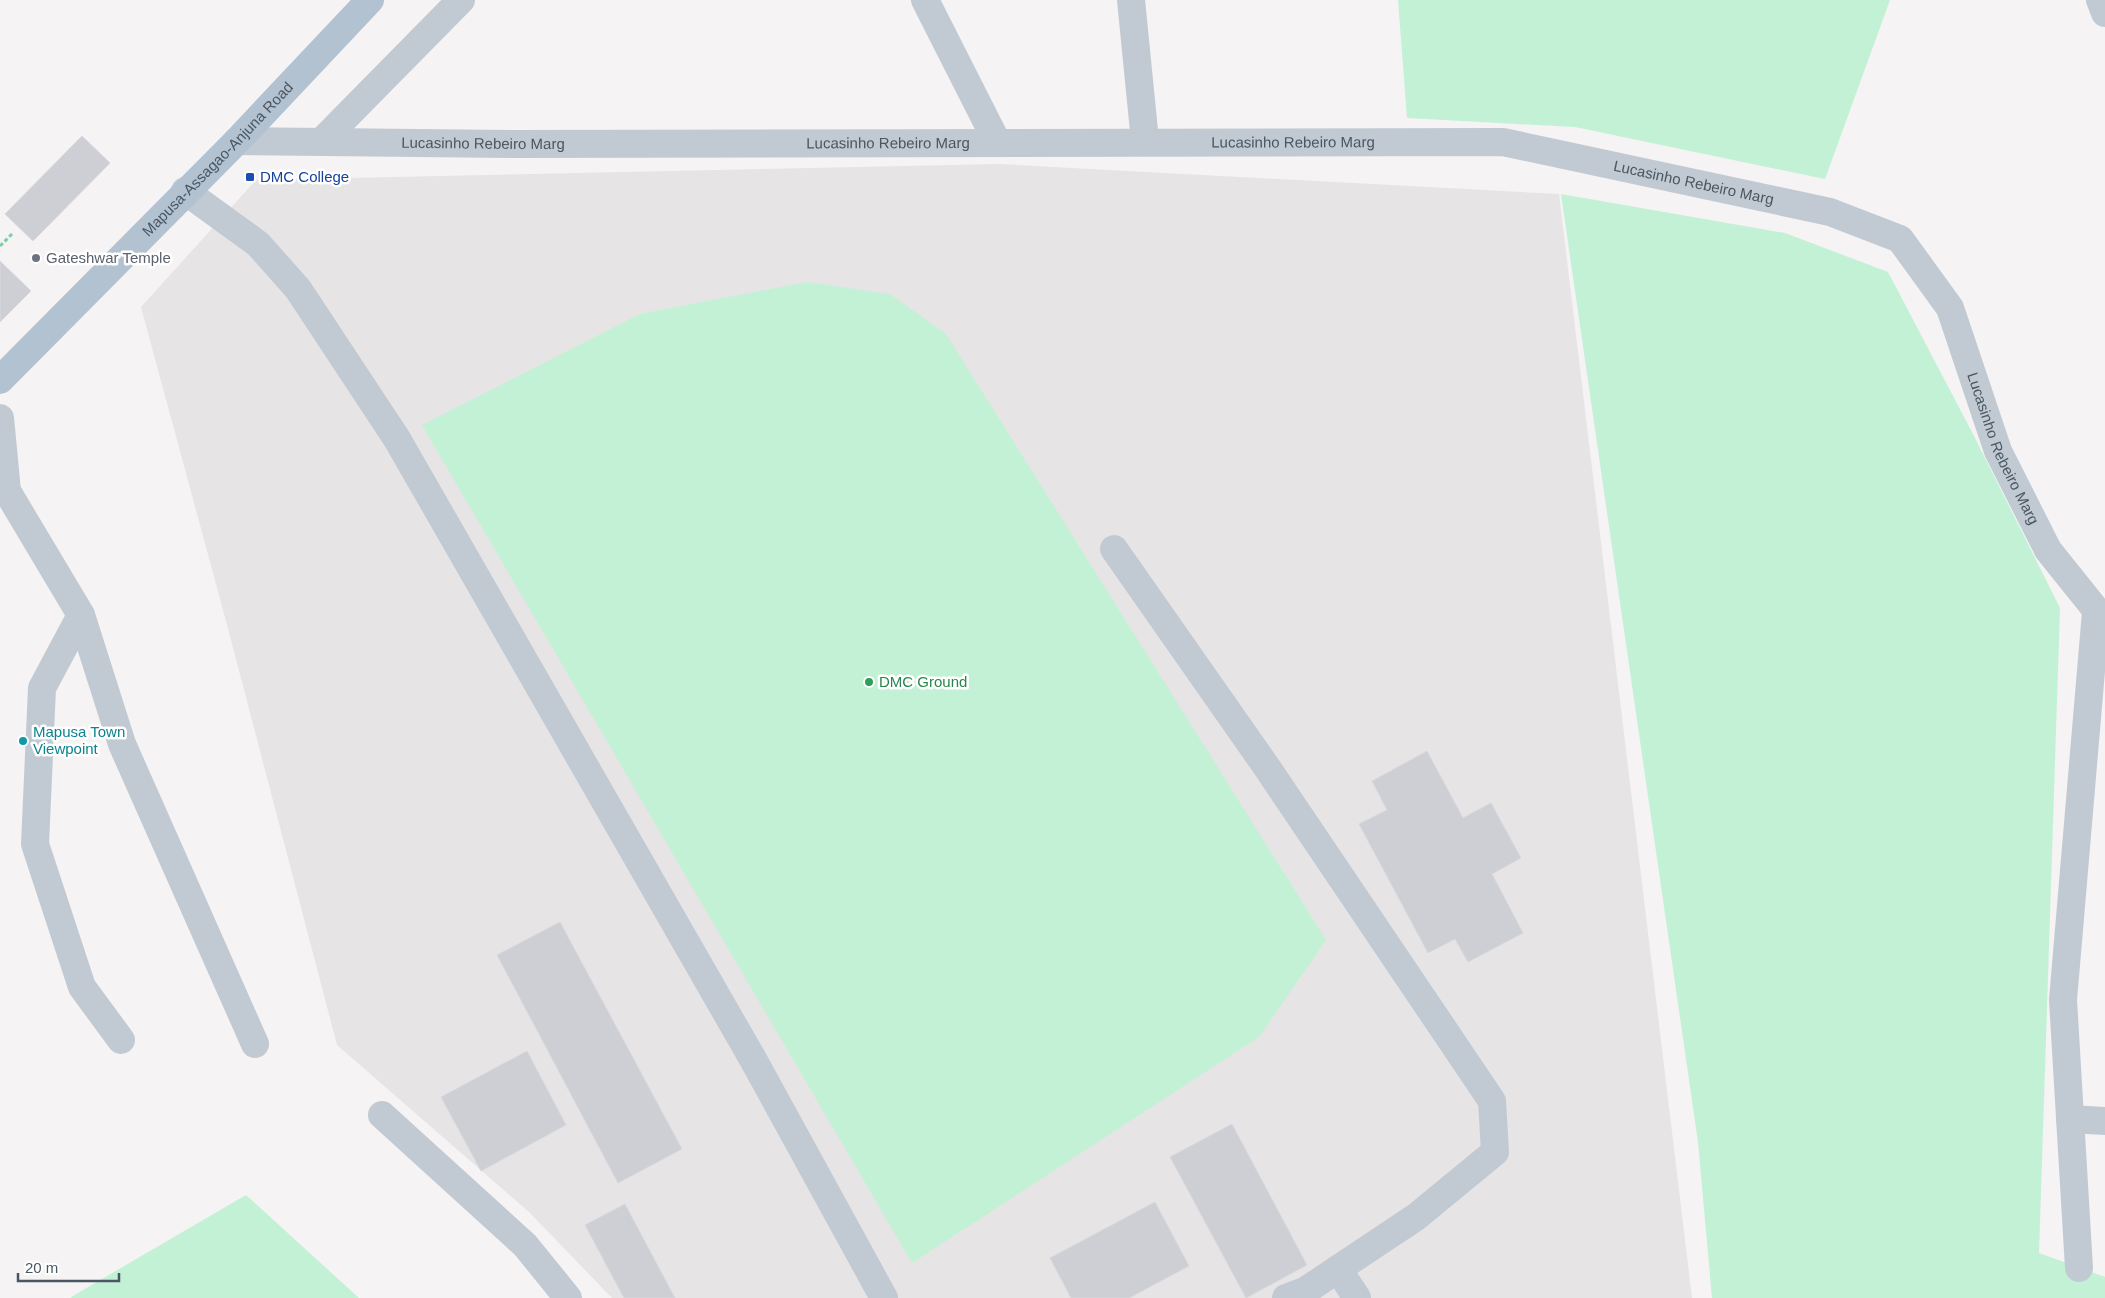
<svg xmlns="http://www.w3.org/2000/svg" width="2105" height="1298" font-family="Helvetica,sans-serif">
<rect width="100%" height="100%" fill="#f5f3f3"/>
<!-- education -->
<path fill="#e6e4e5" d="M 999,164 L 1559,194 L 1692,1298 L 612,1298 L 529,1212 L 337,1045 L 226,621 L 141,307 L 256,180 Z"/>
<!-- green -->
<g fill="#c3f1d5">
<path d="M 1398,0 L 1890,0 L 1825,179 L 1575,127 L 1407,118 Z"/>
<path d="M 1561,194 L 1785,233 L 1888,272 L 1974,436 L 2060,608 L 2039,1253 L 2105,1277 L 2105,1298 L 1712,1298 L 1698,1142 Z"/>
<path d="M 807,282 L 890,294 L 946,334 L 1326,940 L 1259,1037 L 912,1263 L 422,425 L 640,314 Z"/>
<path d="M 246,1195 L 359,1298 L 70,1298 L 78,1293 Z"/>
</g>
<!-- building -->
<g fill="#cdcfd5" stroke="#d7d9de">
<path d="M 82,136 L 110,163 L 33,241 L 5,214 Z"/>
<path d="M 0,261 L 31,291 L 0,322 Z"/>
<path d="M 1427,751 L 1463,818 L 1491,803 L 1521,858 L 1492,874 L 1523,933 L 1468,962 L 1455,939 L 1428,953 L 1359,824 L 1387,810 L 1372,781 Z"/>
<path d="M 560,922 L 682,1149 L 618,1183 L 497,955 Z"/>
<path d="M 527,1051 L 566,1125 L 481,1171 L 441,1097 Z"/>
<path d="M 1232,1124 L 1307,1265 L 1246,1298 L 1170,1157 Z"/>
<path d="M 1155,1202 L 1189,1266 L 1129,1298 L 1071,1298 L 1050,1258 Z"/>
<path d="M 625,1204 L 675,1298 L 624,1298 L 585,1225 Z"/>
</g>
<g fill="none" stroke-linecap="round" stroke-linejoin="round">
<!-- path -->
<path stroke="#7ad0a6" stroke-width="3" stroke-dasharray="4 2.5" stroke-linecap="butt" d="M 0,246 L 13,233"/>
<!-- minor -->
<g stroke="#c1cad2" stroke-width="28">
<path d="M 925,0 L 997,142"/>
<path d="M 1131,0 L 1145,141"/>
<path d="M 2100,0 L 2105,13"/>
<path id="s1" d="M 237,141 L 516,144 L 1503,142 L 1830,212 L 1900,239 L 1950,308 L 1998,451 L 2048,550 L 2105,621"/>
<path d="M 321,142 L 461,0"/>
<path d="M 185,191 L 258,244 L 298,289 L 397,439 L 754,1061 L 884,1298"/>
<path d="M 0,418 L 7,491 L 81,615 L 122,744 L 255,1044"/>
<path d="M 1114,549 L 1266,766 L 1492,1101 L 1495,1152 L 1416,1217 L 1305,1291 L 1286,1298"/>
<path d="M 81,615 L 42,688 L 35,844 L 82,987 L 121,1040"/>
<path d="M 382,1115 L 525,1245 L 568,1298"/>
<path d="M 2070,1119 L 2105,1121"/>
<path d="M 2079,1268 L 2063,1000 L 2096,612"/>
<path d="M 1338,1269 L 1357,1298"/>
</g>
<!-- major -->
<path stroke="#b3c2d1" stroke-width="28" id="s2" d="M 0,380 L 237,141 L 370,0"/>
</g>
<!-- markers -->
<rect fill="#1a4fb4" stroke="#fff" stroke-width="2" x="245" y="172" width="10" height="10" rx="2.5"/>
<circle fill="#6b7280" stroke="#fff" stroke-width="2" cx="36" cy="258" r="5"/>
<circle fill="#2e9e5b" stroke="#fff" stroke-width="2" cx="869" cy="682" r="5"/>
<circle fill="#0f9aa8" stroke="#fff" stroke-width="2" cx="23" cy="741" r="5"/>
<g text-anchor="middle" stroke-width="5" stroke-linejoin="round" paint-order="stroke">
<!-- street labels -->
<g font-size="15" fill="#4a5661" stroke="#fff">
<text dy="5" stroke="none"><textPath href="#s1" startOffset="1056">Lucasinho Rebeiro Marg</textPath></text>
<text dy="5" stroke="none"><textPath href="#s1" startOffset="651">Lucasinho Rebeiro Marg</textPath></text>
<text dy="5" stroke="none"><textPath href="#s1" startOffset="246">Lucasinho Rebeiro Marg</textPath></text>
<text dy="5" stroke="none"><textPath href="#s2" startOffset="310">Mapusa-Assagao-Anjuna Road</textPath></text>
<text dy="5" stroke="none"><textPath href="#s1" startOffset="1461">Lucasinho Rebeiro Marg</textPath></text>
<text dy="5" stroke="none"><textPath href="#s1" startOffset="1911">Lucasinho Rebeiro Marg</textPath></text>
</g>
<!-- transit labels -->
<g font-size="15" fill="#164399" stroke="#fff" text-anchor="start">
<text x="260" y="182">DMC College</text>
</g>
<!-- worship labels -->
<g font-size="15" fill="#5b616d" stroke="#fff" text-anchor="start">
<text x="46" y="263">Gateshwar Temple</text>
</g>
<!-- leisure labels -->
<g font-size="15" fill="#27864d" stroke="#fff" text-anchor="start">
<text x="879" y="687">DMC Ground</text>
</g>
<!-- culture labels -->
<g font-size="15" fill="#0d838f" stroke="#fff" text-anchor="start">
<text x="33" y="737">Mapusa Town<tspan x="33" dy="17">Viewpoint</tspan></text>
</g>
</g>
<!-- scale -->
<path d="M18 1273v8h101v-8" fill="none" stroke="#4a5661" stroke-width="2.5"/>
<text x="25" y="1273" font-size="15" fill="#4a5661" stroke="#ffffff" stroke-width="4" paint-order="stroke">20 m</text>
</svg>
